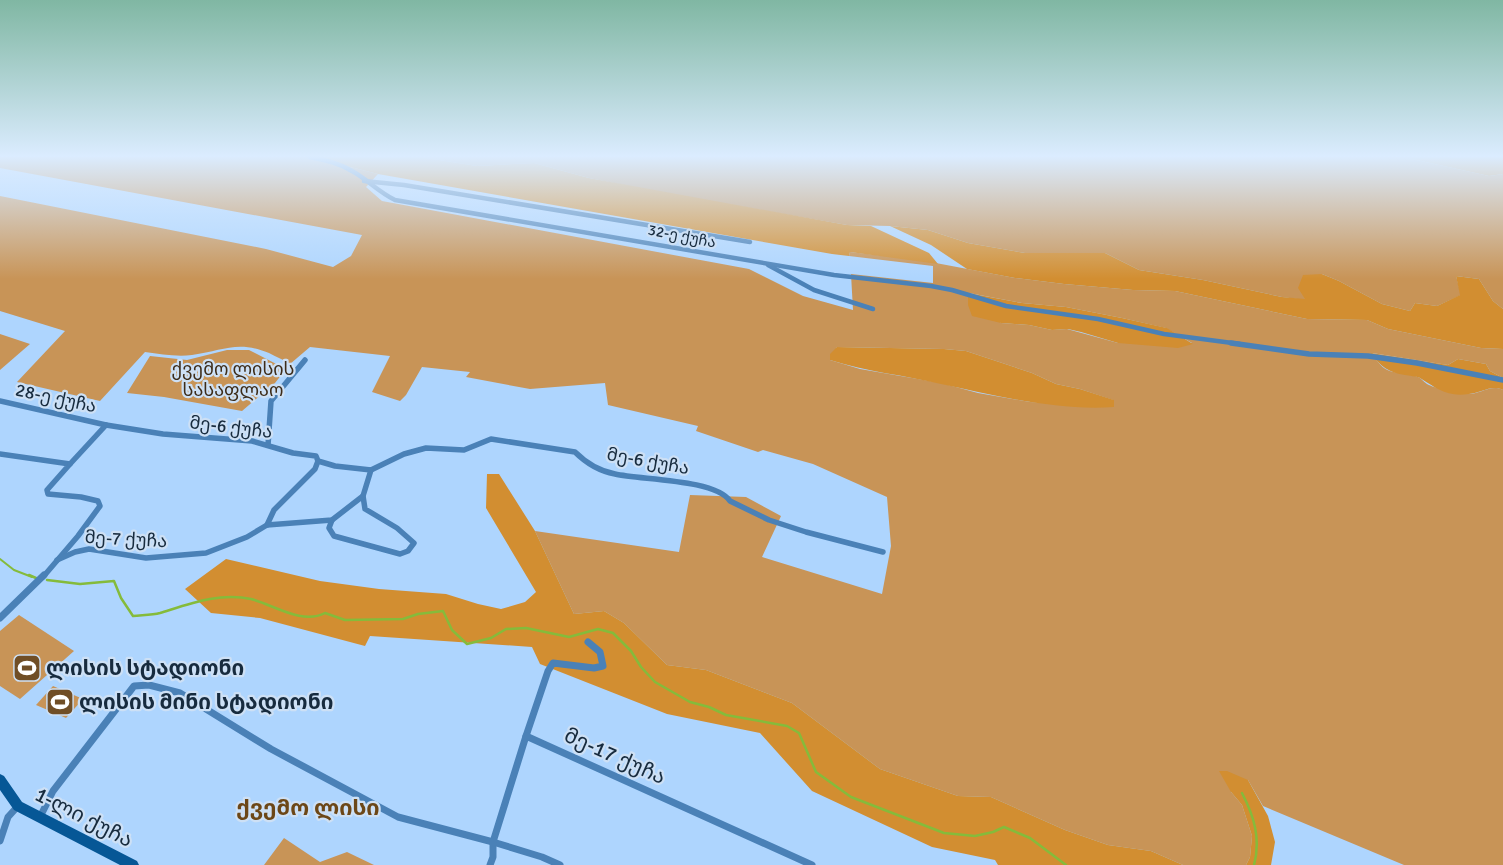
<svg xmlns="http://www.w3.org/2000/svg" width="1503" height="865" font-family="Signika,'Noto Sans Georgian',sans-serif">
<rect width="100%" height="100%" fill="#aed5fe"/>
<!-- green -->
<g fill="#c89457" fill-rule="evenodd">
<path d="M 0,157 L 311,157 L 378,174 L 366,187 L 382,201 L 749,269 L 803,296 L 853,310 L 851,274 L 933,283 L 933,266 L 849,256 L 850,252 L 920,260 L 1015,278 L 1064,284 L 1133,290 L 1175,291 L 1307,319 L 1367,320 L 1388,329 L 1481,348 L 1503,349 L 1503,378 L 1490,371 L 1486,364 L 1458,359 L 1448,365 L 1372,353 C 1388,380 1395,368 1418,377 C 1421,378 1424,382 1427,384 C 1433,388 1461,394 1469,394 C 1481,394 1491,384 1503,390 L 1503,865 L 1404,865 L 1263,806 L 1248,780 L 1231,792 L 1242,805 L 1252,836 L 1250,857 L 1246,865 L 1183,865 L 1151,851 L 1108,845 L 1065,830 L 991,797 L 958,796 L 880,769 L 792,703 L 706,670 L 667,665 L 624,623 L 604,611 L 574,614 L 535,531 L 679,552 L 690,495 L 746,497 L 781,516 L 762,557 L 882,594 L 891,546 L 887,497 L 813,464 L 763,450 L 758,452 L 696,431 L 698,426 L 608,405 L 605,383 L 530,389 L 466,377 L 470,372 L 422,367 L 406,395 L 400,401 L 372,392 L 390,356 L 310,347 L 290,364 C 283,359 276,357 269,353 C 237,340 223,351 192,355 C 176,357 161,354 145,352 L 100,401 L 17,382 L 65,331 L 0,311 L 0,196 L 266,249 L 333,267 L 351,256 L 362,235 L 0,168 ZM 969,293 L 1022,303 L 1066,307 L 1122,318 L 1166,328 L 1192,343 L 1118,343 L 1067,329 L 1052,330 L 1029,325 L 1001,323 ZM 837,347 L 944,349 L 966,351 L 1032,373 L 1056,384 L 1080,389 L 1113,400 L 1114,407 L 1030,402 L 978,393 L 941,383 L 860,369 L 830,360 Z"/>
<path d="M 420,157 L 1403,157 L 1489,176 L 1503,174 L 1503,309 L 1493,301 L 1479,279 L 1456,276 L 1461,295 L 1437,306 L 1415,303 L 1410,311 L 1382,304 L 1339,281 L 1322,274 L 1305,300 L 1282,297 L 1203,280 L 1139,270 L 1105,253 L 1025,253 L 968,243 L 928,230 L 890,226 L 847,225 L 658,192 L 589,178 L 534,163 L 477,166 Z"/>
<path d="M 0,334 L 30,344 L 0,370 Z"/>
<path d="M 227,350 L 249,350 L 286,369 L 275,383 L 242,411 L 164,397 L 127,393 L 150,356 L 187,360 Z"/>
<path d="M 19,615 L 74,651 L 20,699 L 0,686 L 0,631 Z"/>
<path d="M 53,686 L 83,699 L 66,718 L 36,705 Z"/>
<path d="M 284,838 L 320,862 L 347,852 L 374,865 L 264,865 Z"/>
</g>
<!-- forest -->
<g fill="#d28e31">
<path d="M 311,157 L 420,157 L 477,166 L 534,163 L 589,178 L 847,225 L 871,226 L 929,253 L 938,264 L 850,252 L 849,256 L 832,254 L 378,174 Z"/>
<path d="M 1403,157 L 1503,157 L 1503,174 L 1489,176 Z"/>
<path d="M 890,226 L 928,230 L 968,243 L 1025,253 L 1105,253 L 1139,270 L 1203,280 L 1282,297 L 1305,299 L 1298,288 L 1303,275 L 1322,274 L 1339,281 L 1382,304 L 1410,311 L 1415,303 L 1437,306 L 1460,295 L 1456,276 L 1479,279 L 1493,301 L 1503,309 L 1503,349 L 1481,348 L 1388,329 L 1367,320 L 1307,319 L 1175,291 L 1133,290 L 1064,284 L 1015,278 L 967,269 L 931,245 Z"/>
<path d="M 968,293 L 1022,303 L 1066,307 L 1122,318 L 1167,328 L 1193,344 L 1178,348 L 1118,343 L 1081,332 L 1068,329 L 1052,330 L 1029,325 L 1001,323 L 972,316 L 968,305 Z"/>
<path d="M 837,347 L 944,349 L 966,351 L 1032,373 L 1056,384 L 1080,389 L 1114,400 L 1114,407 C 1057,411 997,396 941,384 C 904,375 867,372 830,360 L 830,354 Z"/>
<path d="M 1371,353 L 1448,365 L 1458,359 L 1486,364 L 1490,371 L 1503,378 L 1503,390 C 1492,384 1481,393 1469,394 C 1446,397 1438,389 1420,378 C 1416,376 1409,376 1405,375 C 1389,373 1380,366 1371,353 Z"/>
<path d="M 487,474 L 499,474 L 535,531 L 574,614 L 604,611 L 624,623 L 667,665 L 706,670 L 792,703 L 880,769 L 958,796 L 991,797 L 1065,830 L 1108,845 L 1151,851 L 1183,865 L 998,865 L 995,860 L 932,847 L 812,791 L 760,733 L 667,714 L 540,664 L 532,647 L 370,636 L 365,646 L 260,618 L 211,613 L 185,589 L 226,559 L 320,581 L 379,589 L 446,594 L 478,604 L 501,609 L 525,602 L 536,592 L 486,508 Z"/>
<path d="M 1219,771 L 1227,771 L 1248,780 L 1268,816 L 1275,842 L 1271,865 L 1246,865 L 1250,857 L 1252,836 L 1242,805 L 1231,792 Z"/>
</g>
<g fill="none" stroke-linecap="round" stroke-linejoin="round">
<!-- stream-far1 -->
<path stroke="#85bb3b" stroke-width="2" d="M 0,559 L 14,570 L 32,577"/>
<!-- stream -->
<g stroke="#85bb3b" stroke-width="2.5">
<path d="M 29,575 L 36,578"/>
<path d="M 47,580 L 80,584 L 114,581 L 121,598 L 133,616 C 142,615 152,615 160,613 C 189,604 220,592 251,599 C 274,605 302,625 325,613 L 345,620 L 403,619 L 418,614 L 443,611 L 452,630 L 467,644 L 491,638 L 506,629 L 526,628 L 569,637 L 598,629 L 613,633 L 631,651 L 641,667 L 655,682 L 690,702 L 709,707 L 726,715 L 787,726 L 799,733 L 816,772 L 851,797 L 944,833 L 975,836 L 993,832 L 1004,827 L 1030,838 L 1066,865"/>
<path d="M 1242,793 C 1254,816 1261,839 1254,865"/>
</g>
<!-- minor-far2 -->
<g stroke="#4a81b7" stroke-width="4.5">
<path d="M 310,157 C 325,160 339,163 352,171 C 367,179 377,191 395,200 L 834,275 L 931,286 L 952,290 L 1006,306 L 1098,319 L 1164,334 L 1240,344"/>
<path d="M 364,181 L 404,185 L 750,242"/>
<path d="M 768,265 L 814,290 L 873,309"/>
</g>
<!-- minor-far1 -->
<g stroke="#4a81b7" stroke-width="5.5">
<path d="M 1231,343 L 1309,354 L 1368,356 L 1417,363 L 1503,380"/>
<path d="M 0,401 L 106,425"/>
<path d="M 268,445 L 271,401 L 305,360"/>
<path d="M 0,454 L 70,464 L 47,490 L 48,494 L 81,497 L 98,501 L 100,506 L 78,536 L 43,577"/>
<path d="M 70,464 L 106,425 L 163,434 L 252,441 L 293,453 L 316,456 L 318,461 L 335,466 L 371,470 L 404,454 L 426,448 L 464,450 L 491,439 L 575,452 C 586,463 599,471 615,474 C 641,480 715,479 730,501 L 769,520 L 806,532 L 883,552"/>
<path d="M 332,520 L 329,528 L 334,536 L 400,554 L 408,551 L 414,543 L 397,528 L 365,509 L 363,496"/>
<path d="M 267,525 L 274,510 L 315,469 L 318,461"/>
<path d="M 57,560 L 75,552 L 89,549 L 146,558 L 206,553 L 247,537 L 267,525 L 332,520 L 363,496 L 371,470"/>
</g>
<!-- minor -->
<g stroke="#4a81b7" stroke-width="7">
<path d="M 0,618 L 44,575"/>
<path d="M 526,736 L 548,671 L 553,663 L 594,668 L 603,666 L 600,652 L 588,642"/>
<path d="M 40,817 L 53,791 L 134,686 L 149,685 L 180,693 L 271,749 L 398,817 L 493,842 L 542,857 L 560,865"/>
<path d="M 0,841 L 8,817 L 18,806"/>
<path d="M 490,865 L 493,857 L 493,842 L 526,736 L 812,865"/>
</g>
<!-- secondary -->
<path fill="#065796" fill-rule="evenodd" d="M 0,774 L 4,776 L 22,802 L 137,861 L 139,865 L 120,865 L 14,810 L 0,790 Z"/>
</g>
<!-- sky -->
<linearGradient id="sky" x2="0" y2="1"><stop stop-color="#80b7a3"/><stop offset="0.56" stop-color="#dbecff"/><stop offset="1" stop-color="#dbecff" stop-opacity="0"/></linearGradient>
<rect width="1503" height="279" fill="url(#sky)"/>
<!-- icons -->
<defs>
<symbol id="stadium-square" viewBox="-11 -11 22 22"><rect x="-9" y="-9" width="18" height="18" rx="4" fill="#704e26" stroke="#cde0f5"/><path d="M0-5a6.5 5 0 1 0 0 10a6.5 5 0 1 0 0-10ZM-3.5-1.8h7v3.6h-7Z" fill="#fff"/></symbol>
</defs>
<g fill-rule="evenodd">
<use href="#stadium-square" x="11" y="652" width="32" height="32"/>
<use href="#stadium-square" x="44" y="686" width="32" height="32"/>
</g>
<g text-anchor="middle" stroke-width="4.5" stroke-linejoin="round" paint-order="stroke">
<!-- far-street labels -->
<g font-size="15" fill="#172b3e" stroke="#cde0f5">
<text transform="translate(682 236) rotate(11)" y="5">32-ე ქუჩა</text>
</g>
<!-- park labels -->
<g font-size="18" fill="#3d2c19" stroke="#cde0f5">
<text x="233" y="375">ქვემო ლისის<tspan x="233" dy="21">სასაფლაო</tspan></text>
</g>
<!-- street labels -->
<g font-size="18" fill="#172b3e" stroke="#cde0f5">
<text transform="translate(56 398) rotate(12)" y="6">28-ე ქუჩა</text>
<text transform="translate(231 427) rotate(7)" y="6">მე-6 ქუჩა</text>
<text transform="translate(648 461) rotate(10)" y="6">მე-6 ქუჩა</text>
<text transform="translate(126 539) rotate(3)" y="6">მე-7 ქუჩა</text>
</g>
<!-- near-poi labels -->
<g font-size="21" font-weight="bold" fill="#172b3e" stroke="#cde0f5" text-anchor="start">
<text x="46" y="675">ლისის სტადიონი</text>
<text x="79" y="709">ლისის მინი სტადიონი</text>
</g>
<!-- near-street labels -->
<g font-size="21" fill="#172b3e" stroke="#cde0f5">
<text transform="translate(615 756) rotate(24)" y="7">მე-17 ქუჩა</text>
<text transform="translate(84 817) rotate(27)" y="7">1-ლი ქუჩა</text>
</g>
<!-- near-neighbourhood labels -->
<g font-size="22" font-weight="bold" fill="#6c4717" stroke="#cde0f5">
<text x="308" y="815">ქვემო ლისი</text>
</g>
</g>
</svg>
